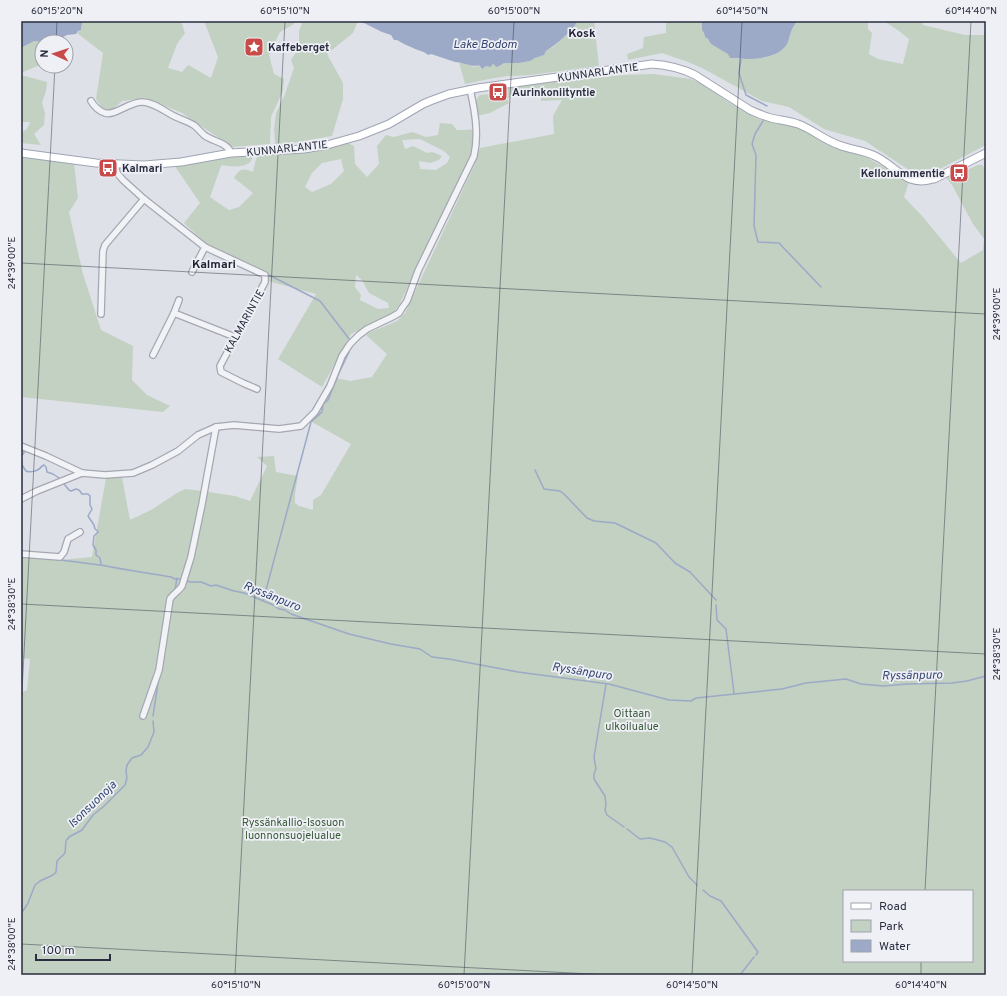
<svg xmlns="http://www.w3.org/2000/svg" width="1007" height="996" font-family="Overpass,sans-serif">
<rect width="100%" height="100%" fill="#dfe1e8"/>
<!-- green -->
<g fill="#c2d1c1" fill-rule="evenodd">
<path d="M 85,21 L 181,21 L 185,33 L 177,44 L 168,68 L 182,72 L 188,65 L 211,78 L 218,57 L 204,21 L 295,21 L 294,24 L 280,32 L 269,55 L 274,74 L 284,79 L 283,91 L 271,117 L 270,144 L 232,147 L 182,113 L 146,98 L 122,101 L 111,111 L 101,107 L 96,99 L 103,53 L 77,33 L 82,28 L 82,23 Z"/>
<path d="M 303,21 L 358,21 L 353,33 L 327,54 L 343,83 L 343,99 L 332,136 L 292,143 L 275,144 L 274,128 L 276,113 L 285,94 L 294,68 L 291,60 L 299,48 L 299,31 Z"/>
<path d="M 578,21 L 594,21 L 599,66 L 530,75 L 514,76 L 507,76 L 489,79 L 465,84 L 459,62 L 475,67 L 479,65 L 481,69 L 486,66 L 491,67 L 492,65 L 494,64 L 497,65 L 504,63 L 519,63 L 530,61 L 535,58 L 544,55 L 546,51 L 553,47 L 570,32 Z"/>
<path d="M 666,21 L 702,21 L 702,29 L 704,33 L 705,37 L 708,39 L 711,44 L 729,54 L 730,57 L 732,58 C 746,60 772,60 783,49 C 787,45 788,37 791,32 C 792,28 795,24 797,21 L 868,21 L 868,29 L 872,33 L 869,54 L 878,59 L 903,64 L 909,39 L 899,31 L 884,21 L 922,21 L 923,25 L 965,35 L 986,35 L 986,145 L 936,171 L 915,174 L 865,141 L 824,129 L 789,107 L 762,101 L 704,69 L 688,62 L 662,53 L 628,60 L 627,54 L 643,48 L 644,37 L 666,33 Z"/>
<path d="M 41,40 L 43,41 L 51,42 L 42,42 L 42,64 L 21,73 L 21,48 C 30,45 30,40 41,40 Z"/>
<path d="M 654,74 L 691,79 L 703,84 L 728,102 L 759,119 L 797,127 L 836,147 L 863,155 L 909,182 L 904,197 L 923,217 L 961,263 L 983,250 L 984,239 L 973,224 L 952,185 L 945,176 L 955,173 L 956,175 L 978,165 L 982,165 L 986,169 L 986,975 L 21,975 L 21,693 L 27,690 L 30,659 L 21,658 L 21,556 L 61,560 L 92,557 L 106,478 L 122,477 L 130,520 L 151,510 L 177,493 L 185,489 L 202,491 L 235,496 L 250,501 L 267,466 L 257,457 L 274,456 L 276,472 L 298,476 L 295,494 L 295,503 L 299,506 L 313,510 L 313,500 L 321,495 L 351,444 L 312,422 L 336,378 L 350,381 L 372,377 L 387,354 L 366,335 L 371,332 L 397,321 L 405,313 L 474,166 L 480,148 L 554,134 L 553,116 L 562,100 L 541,101 L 541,89 L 522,90 L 507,99 L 509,103 L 490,113 L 476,116 C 475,108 474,101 480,95 L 501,93 L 511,86 L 625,75 ZM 844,891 L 972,891 L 972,961 L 844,961 Z"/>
<path d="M 21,75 L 47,82 L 46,91 L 42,103 L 45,113 L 44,125 L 34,134 L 41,145 L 21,143 L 21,133 L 27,129 L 30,122 L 21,122 Z"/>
<path d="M 440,123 L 452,124 L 457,130 L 467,130 L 474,129 L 472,153 L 399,305 L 393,313 L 351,334 L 322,387 L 278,359 L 316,294 L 268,281 L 265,273 L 212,249 L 184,223 L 200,203 L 174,165 L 250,154 L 253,156 C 251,169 232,167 222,165 L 221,166 L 210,197 L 229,210 L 239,207 L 253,193 L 234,178 C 239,168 245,168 253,172 C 255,165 255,158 260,153 L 346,142 L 354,146 L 355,164 L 367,177 L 379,164 L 377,146 L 386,135 L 394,137 L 412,132 L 426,137 L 438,135 ZM 420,139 L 444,151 L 450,157 L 447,163 L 436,170 L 420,169 L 419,161 L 430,163 L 439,160 L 442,156 L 433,152 L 427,153 L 413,146 L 405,149 L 402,140 ZM 341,159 L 344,171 L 331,184 L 312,192 L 305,187 L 312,173 L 322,163 ZM 356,275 L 362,280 L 369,293 L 388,303 L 389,308 L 378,309 L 360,300 L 361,295 L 355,287 Z"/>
<path d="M 21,155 L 74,163 L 78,198 L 69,212 L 83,274 L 101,330 L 133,346 L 132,380 L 147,395 L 170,406 L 163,412 L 21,397 Z"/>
</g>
<!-- water -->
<g fill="#9ca9c7">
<path d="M 21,21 L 85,21 L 82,23 L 81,30 L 78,31 L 76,34 L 67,35 L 59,39 L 55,38 L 50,42 L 34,41 L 23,47 L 21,48 Z"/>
<path d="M 360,21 L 578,21 C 570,33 558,43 546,51 L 544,55 L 535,58 L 530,61 L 519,63 L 504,63 L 499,66 L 496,67 L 494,64 L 492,65 L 491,67 L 486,66 L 482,69 L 479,65 C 472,68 463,62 455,62 L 431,54 L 428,55 C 424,51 419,51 413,48 C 408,46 402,43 397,40 L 394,40 L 391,35 L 382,32 Z"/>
<path d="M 702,21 L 797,21 C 795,24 792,28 791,32 C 789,36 789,40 787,44 C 778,60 748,60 732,58 L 730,58 L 728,54 L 711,44 L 708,39 L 705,37 L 704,33 L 702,30 Z"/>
</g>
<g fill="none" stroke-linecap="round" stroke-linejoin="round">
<!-- stream -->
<g stroke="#9ca9c7" stroke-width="1.5">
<path d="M 741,59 L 739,73 L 746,95 L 767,106"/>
<path d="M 763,121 L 755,134 L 752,144 L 756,155 L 754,226 L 758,242 L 779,243 L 821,287"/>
<path d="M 267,274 L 320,301 L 350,340"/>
<path d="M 21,449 L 24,450 L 24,453 L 21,456 L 22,465 L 26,471 C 31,473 39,471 42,466 L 44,465 L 46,467 L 47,472 L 53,474 L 62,480"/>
<path d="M 535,470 L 544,489 L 560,491 L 565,495 L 587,518 L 594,521 L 615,523 L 656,543 L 675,563 L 690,572 L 716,600"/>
<path d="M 64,484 L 69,490 L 71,491 L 76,489 L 79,490 L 82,494 L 88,494 L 90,496 L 90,505 L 92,509 L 88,516 L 94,525 L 95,529 L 98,531 L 98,532 L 94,536 L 93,545 L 96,550 L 96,555 L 100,558 L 101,565 C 125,570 148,573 171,577 L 175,579 L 182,579"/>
<path d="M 53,559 L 100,565"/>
<path d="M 186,581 L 191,582 L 201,582 L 211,586 L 216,585 L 234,591 L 244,593 L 273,605 L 279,609 L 285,610 L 291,614 L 349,634 L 391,644 L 420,649 L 432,657 L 449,659 L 518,672 L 609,684 L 669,700 L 691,701 L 696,698 L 782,689 L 806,683 L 846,679 L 861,684 L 883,686 L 907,684 L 952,683 L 967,681 L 986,676"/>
<path d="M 175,590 L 177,578"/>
<path d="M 263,601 L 311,422 L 322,412 L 323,404 L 328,400 L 339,373 L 349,352 L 349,350"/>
<path d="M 716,605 L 717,620 L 726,629 L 734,693"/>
<path d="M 165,648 L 166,640"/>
<path d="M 606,684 L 594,757 L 596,769 L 594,774 L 594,779 L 605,796 L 606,804 L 605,810 L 607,815 L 624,827"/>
<path d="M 153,716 L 158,683"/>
<path d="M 627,829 L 640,839 L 650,838 L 665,842 L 672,847 L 689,877 L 697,885"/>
<path d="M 703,890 L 710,896 L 721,901 L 758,952 L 756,955"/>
<path d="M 21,914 L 28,903 L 35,885 L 40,881 L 53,875 L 56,872 L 57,861 L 65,853 L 66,841 L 69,837 L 82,830 L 93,815 L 103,807 L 125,785 L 127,778 L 126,771 L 127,765 L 132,758 L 141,755 L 148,747 L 154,732 L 153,721"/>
<path d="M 740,975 L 754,957"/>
</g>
<defs>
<g id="minor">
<path d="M 91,101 C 94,106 99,111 105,113 C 115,116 129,102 142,102 C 154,102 165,112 176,117 C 182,120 190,122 195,126 C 198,129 201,132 204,135 C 213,142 227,142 231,153"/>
<path d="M 115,165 L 117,173 L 123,180 L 144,199 L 205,247 L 265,275 L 265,282 L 220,366 L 221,372 L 243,383 L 257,389"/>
<path d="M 192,272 L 205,247"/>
<path d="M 174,313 L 179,300"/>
<path d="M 101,314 L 103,251 L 105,245 L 144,199"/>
<path d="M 153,355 L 174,313 L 235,337"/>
<path d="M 21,446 L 46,456 L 82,473"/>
<path d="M 21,499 L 37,491 L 82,473 L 105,475 L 133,473 L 152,465 L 178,451 L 198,435 L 216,427 L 234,425 L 279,429 L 301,426 L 315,412 L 330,386 L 342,356 L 350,344 L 359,335 L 367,329 L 392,317 L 399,313 L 402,308 L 407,301 L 418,271 L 474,156 C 479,134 475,111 470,89"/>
<path d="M 21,554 L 60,557 L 64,552 L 68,539 L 80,532"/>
<path d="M 143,716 L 159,670 L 170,599 C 173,594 179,591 182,586 L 191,557 L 202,504 L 216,427"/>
</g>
<path id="major" d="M 21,153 L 96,163 L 144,165 L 181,162 L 231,153 L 304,149 L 327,145 L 359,136 L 389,124 L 423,104 L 430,101 L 449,94 L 478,88 L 652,64 C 667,65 681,68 695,75 L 750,110 C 757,113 763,116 771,118 C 779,120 789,121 798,124 C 812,129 824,140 839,145 C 851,150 865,150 877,157 C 898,168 906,187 934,179 L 986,153"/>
</defs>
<!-- minor casing -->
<use href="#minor" stroke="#a5a7b2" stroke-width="8"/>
<!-- major casing -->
<use href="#major" stroke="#9fa4b3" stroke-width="9"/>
<!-- minor -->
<use href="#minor" stroke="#f2f3f6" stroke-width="5.5"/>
<!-- major -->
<use href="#major" stroke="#fff" stroke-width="7"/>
</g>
<!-- ticks -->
<path fill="none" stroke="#292d3e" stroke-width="1" stroke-opacity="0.45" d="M 56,42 L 57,21M 21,263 L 986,314M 21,604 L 986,654M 21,710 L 55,66M 925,891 L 971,21M 21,944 L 609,975M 235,975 L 285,21M 464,975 L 514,21M 692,975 L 742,21M 921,975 L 921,961"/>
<!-- icons -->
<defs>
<symbol id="sight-square" viewBox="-11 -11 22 22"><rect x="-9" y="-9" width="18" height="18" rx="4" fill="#c84b49" stroke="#eff0f6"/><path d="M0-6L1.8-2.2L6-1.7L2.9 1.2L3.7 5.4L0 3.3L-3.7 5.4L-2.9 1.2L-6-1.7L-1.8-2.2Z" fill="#fff"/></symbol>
<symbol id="bus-square" viewBox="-11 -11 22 22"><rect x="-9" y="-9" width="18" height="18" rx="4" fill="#c84b49" stroke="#eff0f6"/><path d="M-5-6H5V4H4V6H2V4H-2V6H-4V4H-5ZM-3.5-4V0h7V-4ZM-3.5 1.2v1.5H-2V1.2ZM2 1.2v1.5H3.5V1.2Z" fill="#fff"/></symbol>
</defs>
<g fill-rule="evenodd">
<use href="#sight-square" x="243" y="36" width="22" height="22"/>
<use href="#bus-square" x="487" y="81" width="22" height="22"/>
<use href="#bus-square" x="97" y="157" width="22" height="22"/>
<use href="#bus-square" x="948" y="162" width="22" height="22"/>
</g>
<g text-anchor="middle" stroke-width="3.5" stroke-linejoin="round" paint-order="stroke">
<!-- poi labels -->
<g font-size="11" font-weight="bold" fill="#292d3e" stroke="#eff0f6" text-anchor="start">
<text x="268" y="51">Kaffeberget</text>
<text x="512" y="96">Aurinkoniityntie</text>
<text x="122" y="172">Kalmari</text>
<text x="945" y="177" text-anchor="end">Kellonummentie</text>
</g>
<!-- street labels -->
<g font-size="11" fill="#292d3e" stroke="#eff0f6">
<text transform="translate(598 72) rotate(-8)" y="4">KUNNARLANTIE</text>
<text transform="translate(287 148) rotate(-6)" y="4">KUNNARLANTIE</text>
<text transform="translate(244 321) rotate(-61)" y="4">KALMARINTIE</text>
</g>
<!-- park labels -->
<g font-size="11" fill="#385937" stroke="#eff0f6">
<text x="632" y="717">Oittaan<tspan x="632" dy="13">ulkoilualue</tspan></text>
<text x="293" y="826">Ryssänkallio-Isosuon<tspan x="293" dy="13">luonnonsuojelualue</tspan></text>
</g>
<!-- neighbourhood labels -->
<g font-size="12" font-weight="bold" fill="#1b1f2f" stroke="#eff0f6">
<text x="582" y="37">Kosk</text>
<text x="214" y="268">Kalmari</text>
</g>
<!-- water labels -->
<g font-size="12" font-style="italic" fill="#354671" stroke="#eff0f6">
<text x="485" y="48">Lake Bodom</text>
<text transform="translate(272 596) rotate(22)" y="4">Ryssänpuro</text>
<text transform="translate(582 671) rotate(9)" y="4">Ryssänpuro</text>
<text transform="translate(912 675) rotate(-1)" y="4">Ryssänpuro</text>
<text transform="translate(92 804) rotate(-44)" y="4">Isonsuonoja</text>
</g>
</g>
<!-- border -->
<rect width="1007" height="996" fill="none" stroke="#eff0f6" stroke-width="44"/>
<!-- legend -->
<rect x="843" y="890" width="130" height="72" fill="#eff0f6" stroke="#a0a2ac"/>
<rect x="851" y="903" width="20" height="6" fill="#ffffff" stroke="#a0a2ac"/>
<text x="879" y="910" font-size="12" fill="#292d3e">Road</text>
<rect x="851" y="920" width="20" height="12" fill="#c2d1c1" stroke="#a0a2ac"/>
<text x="879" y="930" font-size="12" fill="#292d3e">Park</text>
<rect x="851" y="940" width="20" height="12" fill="#9ca9c7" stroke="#a0a2ac"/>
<text x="879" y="950" font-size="12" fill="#292d3e">Water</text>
<!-- north arrow -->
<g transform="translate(54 54) rotate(273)"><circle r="19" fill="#eff0f6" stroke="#a0a2ac"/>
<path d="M0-3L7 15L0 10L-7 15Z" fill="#c84b49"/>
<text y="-6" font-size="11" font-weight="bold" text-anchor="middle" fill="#292d3e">N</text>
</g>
<!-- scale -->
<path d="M36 954v6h74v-6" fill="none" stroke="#292d3e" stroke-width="2"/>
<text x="42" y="954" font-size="12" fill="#292d3e" stroke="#eff0f6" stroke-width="3" paint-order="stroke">100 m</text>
<rect x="22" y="22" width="963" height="952" fill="none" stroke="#292d3e" stroke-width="1.5"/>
<g font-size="10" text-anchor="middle" fill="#292d3e">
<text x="57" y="14">60°15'20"N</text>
<text x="285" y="14">60°15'10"N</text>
<text x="514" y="14">60°15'00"N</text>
<text x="742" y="14">60°14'50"N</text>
<text x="971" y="14">60°14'40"N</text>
<text transform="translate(11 263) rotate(-90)" y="4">24°39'00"E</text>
<text transform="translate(996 314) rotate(-90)" y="4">24°39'00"E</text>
<text transform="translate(11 604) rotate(-90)" y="4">24°38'30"E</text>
<text transform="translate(996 654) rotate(-90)" y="4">24°38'30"E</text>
<text transform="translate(11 944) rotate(-90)" y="4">24°38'00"E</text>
<text x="236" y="988">60°15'10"N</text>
<text x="464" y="988">60°15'00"N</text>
<text x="692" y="988">60°14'50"N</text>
<text x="921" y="988">60°14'40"N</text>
</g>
</svg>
